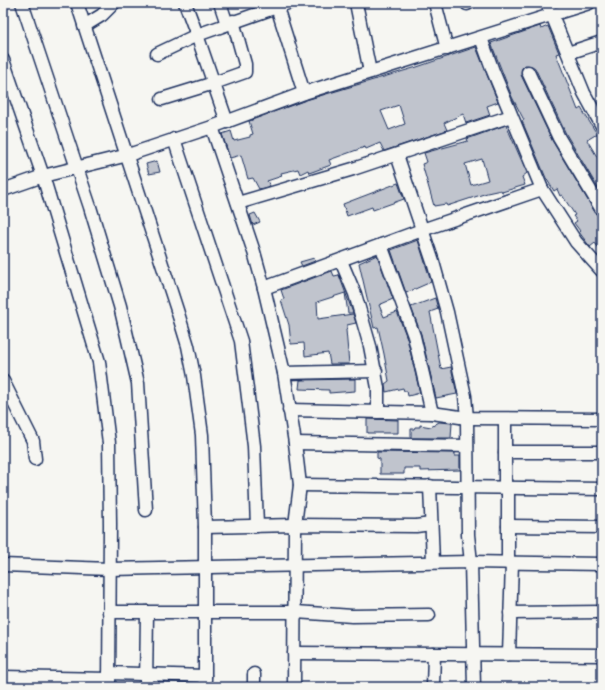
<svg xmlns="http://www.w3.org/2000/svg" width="605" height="690" font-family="Mynerve,sans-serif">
<rect width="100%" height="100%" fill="#f6f6f2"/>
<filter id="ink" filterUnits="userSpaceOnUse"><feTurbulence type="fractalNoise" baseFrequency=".025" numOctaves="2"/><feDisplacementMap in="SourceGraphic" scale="8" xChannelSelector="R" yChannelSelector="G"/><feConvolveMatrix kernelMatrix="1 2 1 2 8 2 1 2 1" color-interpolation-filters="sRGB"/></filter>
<g filter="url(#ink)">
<!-- building -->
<g fill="#c0c4cd" stroke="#1b2f5e" fill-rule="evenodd">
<path d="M 540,26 L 541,29 L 548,26 L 559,53 L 556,54 L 578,110 L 581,108 L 597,134 L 587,140 L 602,165 L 602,195 L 566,134 L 535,68 L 532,66 L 525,65 L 522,68 L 521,75 L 553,142 L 596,214 L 602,217 L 602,252 L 595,243 L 590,247 L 579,232 L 580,231 L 574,223 L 577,221 L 573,216 L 575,215 L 562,195 L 560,196 L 557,189 L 554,191 L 546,178 L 522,121 L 524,120 L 512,97 L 491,43 Z"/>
<path d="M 476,47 L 498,102 L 487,106 L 490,115 L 466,123 L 463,114 L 444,123 L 447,130 L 384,151 L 380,143 L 366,149 L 365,147 L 329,160 L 331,165 L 309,173 L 308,170 L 300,174 L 298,169 L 281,173 L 282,176 L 267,181 L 270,186 L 259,189 L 253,178 L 248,179 L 241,155 L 230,158 L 222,134 L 231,131 L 234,141 L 250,137 L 250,135 L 253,134 L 249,121 L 306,100 L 417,67 ZM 399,105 L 405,124 L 389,130 L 381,111 Z"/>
<path d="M 506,125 L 527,173 L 522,177 L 525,185 L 502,192 L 501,190 L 487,193 L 447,206 L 446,204 L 434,206 L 422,164 L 427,162 L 424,153 L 468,141 L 467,139 ZM 482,159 L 488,180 L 471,185 L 465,164 Z"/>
<path d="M 157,161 L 160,172 L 149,174 L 146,164 Z"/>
<path d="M 398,183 L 404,199 L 373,210 L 372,207 L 347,216 L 343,204 Z"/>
<path d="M 255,213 L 260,222 L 253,225 L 250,215 Z"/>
<path d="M 418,240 L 431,282 L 406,293 L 391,250 Z"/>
<path d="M 377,255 L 393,299 L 379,305 L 384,317 L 397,312 L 407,338 L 420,393 L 408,396 L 407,391 L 404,391 L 403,388 L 386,392 L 385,384 L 389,381 L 384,354 L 378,327 L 374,328 L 359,263 Z"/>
<path d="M 314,258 L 315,261 L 302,266 L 300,262 Z"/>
<path d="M 332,271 L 334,276 L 339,275 L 353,313 L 348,313 L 345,293 L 317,302 L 318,319 L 353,314 L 356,323 L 347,325 L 347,329 L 346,330 L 349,364 L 330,364 L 328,353 L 305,356 L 304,343 L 291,344 L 289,325 L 281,300 L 284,299 L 281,290 Z"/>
<path d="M 435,298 L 438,309 L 430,312 L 441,369 L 451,367 L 457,394 L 436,398 L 421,334 L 411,307 Z"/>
<path d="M 355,379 L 355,391 L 329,393 L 329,390 L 299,389 L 300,380 Z"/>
<path d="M 367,419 L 398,420 L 398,433 L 367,433 Z"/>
<path d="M 439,422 L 452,423 L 451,438 L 411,438 L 411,429 L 414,429 L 415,427 L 420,427 L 420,425 L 431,427 Z"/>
<path d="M 377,452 L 455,453 L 455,456 L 460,456 L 460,470 L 420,471 L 420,468 L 404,468 L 404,474 L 380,474 L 380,459 L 377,458 Z"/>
</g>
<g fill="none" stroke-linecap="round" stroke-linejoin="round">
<defs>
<g id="minor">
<path d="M 22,3 L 90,207 L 120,306 L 138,383 L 146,510"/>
<path d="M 77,3 L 177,310 L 188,346 L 194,376 L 202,435 L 205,527 L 205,687"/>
<path d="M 220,3 L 227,24"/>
<path d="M 356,3 L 370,72"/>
<path d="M 435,3 L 447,49"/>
<path d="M 547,3 L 584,93 L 602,126"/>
<path d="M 467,4 L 469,3"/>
<path d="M 277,7 L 304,93"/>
<path d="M 84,26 L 102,15 L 114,3"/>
<path d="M 481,38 L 493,71 L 542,189 L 576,242 L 602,271"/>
<path d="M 568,53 L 602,42"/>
<path d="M 157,54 L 197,35 L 185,3"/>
<path d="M 3,60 L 43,176 L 99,362 L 109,443 L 110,524 L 109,687"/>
<path d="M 528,72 L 559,138 L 602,210"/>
<path d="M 162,99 L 214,83 L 245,72 L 245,64 L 233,21"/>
<path d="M 227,122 L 197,35 L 288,3"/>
<path d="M 212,127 L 254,252 L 264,288 L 284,373 L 295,443 L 300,485 L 295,525 L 294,687"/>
<path d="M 174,139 L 241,341 L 254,446 L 257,526"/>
<path d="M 397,155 L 433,262 L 447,312 L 465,396 L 467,418 L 468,535 L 471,562 L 474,687"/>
<path d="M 3,190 L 43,176 L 128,155 L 212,127 L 304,93 L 589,3"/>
<path d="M 238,203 L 353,169 L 511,116"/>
<path d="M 381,245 L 414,336 L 432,413"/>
<path d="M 341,261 L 355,294 L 370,346 L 378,388 L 378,412"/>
<path d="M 264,288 L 422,230 L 542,189"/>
<path d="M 284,373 L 376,371"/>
<path d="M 3,381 L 33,441 L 35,459"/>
<path d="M 289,410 L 432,413 L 467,418 L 602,419"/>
<path d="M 295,443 L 467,446"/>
<path d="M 505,452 L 602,452"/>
<path d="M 300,485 L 602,489"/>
<path d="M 430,486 L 433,562"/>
<path d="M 505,488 L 505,419"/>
<path d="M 508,526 L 602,527"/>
<path d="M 205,527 L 295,525 L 416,526 L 431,524"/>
<path d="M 508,563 L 508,488"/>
<path d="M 3,565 L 109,569 L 471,562 L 602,564"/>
<path d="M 109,612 L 147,612 L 146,687"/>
<path d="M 147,612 L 296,612 L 352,616 L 429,615"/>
<path d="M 510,613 L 602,612"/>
<path d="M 294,653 L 602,655"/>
<path d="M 509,654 L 512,563"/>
<path d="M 109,673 L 205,676"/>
<path d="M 254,674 L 254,687"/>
<path d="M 3,677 L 109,679"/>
<path d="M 433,687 L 434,654"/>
</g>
</defs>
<!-- minor casing -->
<use href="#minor" stroke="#1b2f5e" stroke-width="15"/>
<!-- minor -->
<use href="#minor" stroke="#f6f6f2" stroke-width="12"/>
</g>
</g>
<!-- margin -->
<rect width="605" height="690" fill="none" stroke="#f6f6f2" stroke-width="16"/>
<rect x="8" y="8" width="589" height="674" fill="none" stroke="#1b2f5e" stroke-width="1.5" filter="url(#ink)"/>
</svg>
